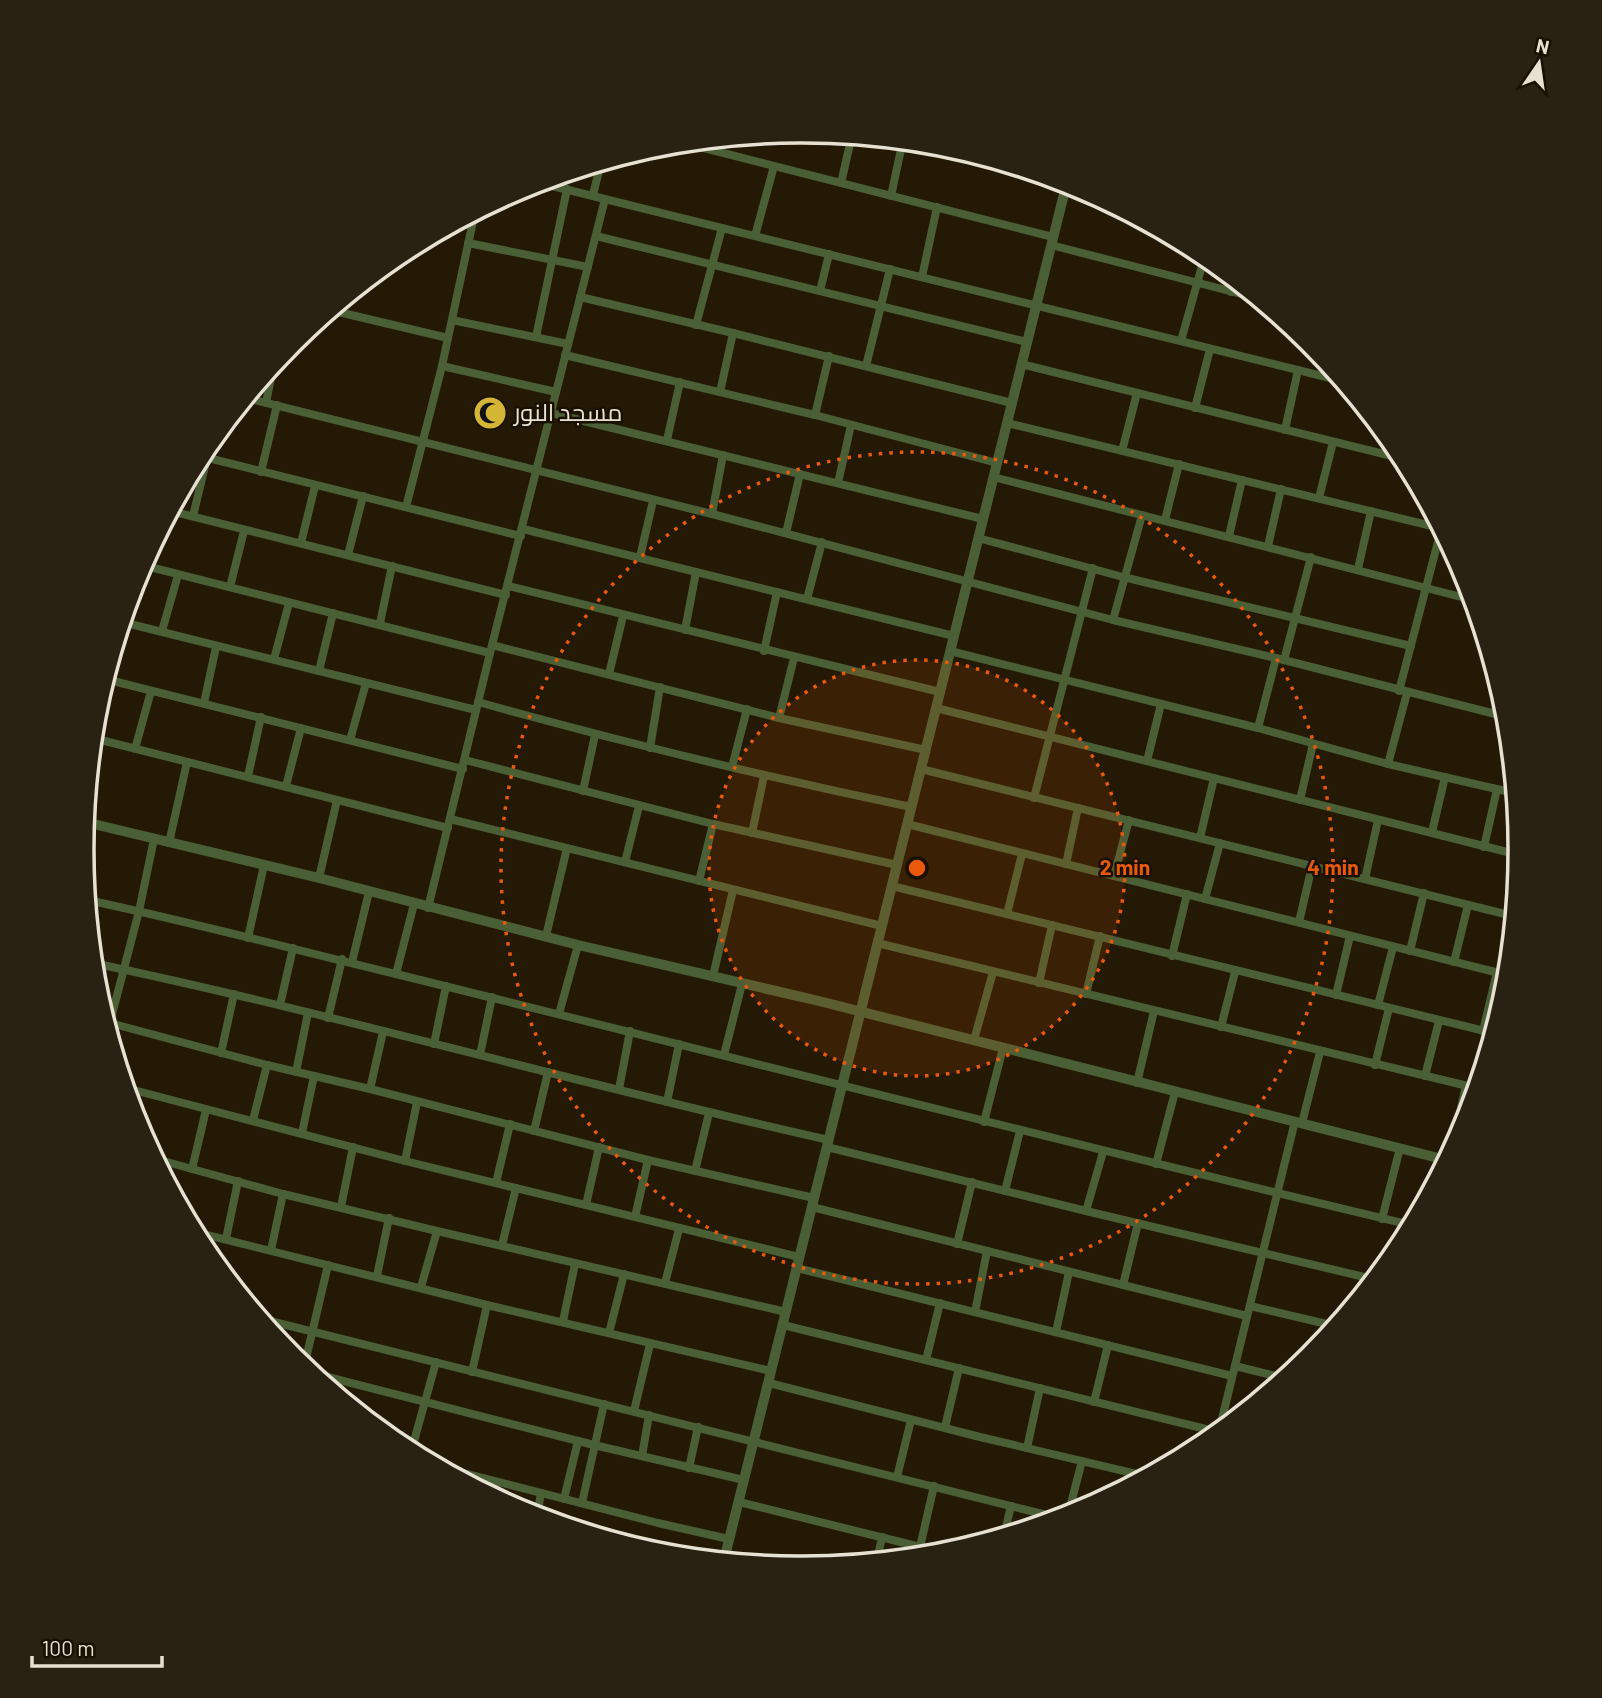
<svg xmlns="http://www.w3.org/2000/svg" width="1602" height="1698" font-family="Barlow,Cairo,sans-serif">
<rect width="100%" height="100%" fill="#231904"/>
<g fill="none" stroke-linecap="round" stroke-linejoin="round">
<!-- minor -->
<g stroke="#4a5f35" stroke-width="8">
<path d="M 914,141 L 1005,163"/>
<path d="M 680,142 L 1053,237"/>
<path d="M 536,182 L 1342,381"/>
<path d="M 841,183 L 852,135"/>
<path d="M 1065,188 L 1098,197"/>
<path d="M 593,195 L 601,162"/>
<path d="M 891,196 L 903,140"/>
<path d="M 596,236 L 1027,342"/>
<path d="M 755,236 L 774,166"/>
<path d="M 468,243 L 588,267"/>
<path d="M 1051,245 L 1257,298"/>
<path d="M 922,277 L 937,207"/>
<path d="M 820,291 L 829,254"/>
<path d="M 1231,292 L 1234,279"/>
<path d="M 580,297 L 733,333 L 1012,403"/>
<path d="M 330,310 L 448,338"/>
<path d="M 452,320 L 568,344"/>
<path d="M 696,325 L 722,228"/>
<path d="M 536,337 L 567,189"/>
<path d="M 1181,341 L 1205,255"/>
<path d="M 565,355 L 815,415 L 997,463"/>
<path d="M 1021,364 L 1404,459"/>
<path d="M 442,366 L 556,392"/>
<path d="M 866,366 L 890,269"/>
<path d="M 720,392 L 733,333"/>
<path d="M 246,398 L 712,514 L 1113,620 L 1276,658 L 1507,717"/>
<path d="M 266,403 L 274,363"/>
<path d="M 1195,408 L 1210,349"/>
<path d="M 551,413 L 983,519"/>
<path d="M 815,415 L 829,356"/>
<path d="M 1007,423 L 1440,528"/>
<path d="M 1285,430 L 1298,370"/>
<path d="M 667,440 L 680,382"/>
<path d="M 1122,451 L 1137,393"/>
<path d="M 200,456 L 521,536"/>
<path d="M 261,472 L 277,405"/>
<path d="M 993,477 L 1473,600"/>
<path d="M 838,483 L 851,425"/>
<path d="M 1319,498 L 1333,442"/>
<path d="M 406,507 L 442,366 L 475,212"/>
<path d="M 171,511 L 506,595"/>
<path d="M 712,514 L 723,455"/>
<path d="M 193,516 L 207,458"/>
<path d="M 1165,520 L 1179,464"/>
<path d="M 523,529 L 954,636"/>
<path d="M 786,533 L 800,474"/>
<path d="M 1229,536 L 1242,480"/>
<path d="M 978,538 L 1123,577 L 1411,646"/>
<path d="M 301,543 L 315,486"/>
<path d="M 1268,546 L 1281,489"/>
<path d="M 348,555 L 363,496"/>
<path d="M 640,557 L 653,501"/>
<path d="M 142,565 L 490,653"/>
<path d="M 1358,569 L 1371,511"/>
<path d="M 508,586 L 940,692"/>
<path d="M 230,587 L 244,531"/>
<path d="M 807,599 L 822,542"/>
<path d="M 1113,620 L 1142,515"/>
<path d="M 122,622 L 476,710"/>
<path d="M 380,623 L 392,566"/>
<path d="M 685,630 L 696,572"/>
<path d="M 162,631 L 178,575"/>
<path d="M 492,645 L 779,718 L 926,750"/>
<path d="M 764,651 L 777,592"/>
<path d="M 950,651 L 1258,728 L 1388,764 L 1514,793"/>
<path d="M 274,659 L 289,603"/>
<path d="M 1284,660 L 1311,557"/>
<path d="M 319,671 L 333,613"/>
<path d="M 609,674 L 623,616"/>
<path d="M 105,679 L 463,769"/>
<path d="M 107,680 L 93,738 L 448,828"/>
<path d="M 1399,691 L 1441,530"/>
<path d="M 478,702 C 621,742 766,777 911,807"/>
<path d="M 204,703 L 216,647"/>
<path d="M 936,708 L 1519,855"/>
<path d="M 779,718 L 794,658"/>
<path d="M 1258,728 L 1276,658"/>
<path d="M 350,740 L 366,683"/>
<path d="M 650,748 L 660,687"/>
<path d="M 135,749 L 151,691"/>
<path d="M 465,760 L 713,824 L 897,865"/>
<path d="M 1147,761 L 1161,704"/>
<path d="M 1388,764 L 1407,693"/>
<path d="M 732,767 L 747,709"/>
<path d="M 921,769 L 1513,916"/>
<path d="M 248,776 L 261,717"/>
<path d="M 286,786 L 301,728"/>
<path d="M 583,791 L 595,735"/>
<path d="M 1034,798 L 1093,568"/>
<path d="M 1300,800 L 1313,744"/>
<path d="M 450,819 L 882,926"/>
<path d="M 907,824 L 1507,975"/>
<path d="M 1432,832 L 1445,777"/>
<path d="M 752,833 L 764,776"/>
<path d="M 1200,838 L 1214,778"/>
<path d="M 169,843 L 187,762"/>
<path d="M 1484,847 L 1497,789"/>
<path d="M 625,862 L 639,806"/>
<path d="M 1066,864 L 1078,808"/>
<path d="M 1114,876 L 1129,820"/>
<path d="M 319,878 L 337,800"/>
<path d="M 1365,879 L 1378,820"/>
<path d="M 699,881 L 713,824"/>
<path d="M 892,886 L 1493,1033"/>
<path d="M 1205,899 L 1220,843"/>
<path d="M 87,900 C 192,922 296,950 400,975 C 737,1058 1073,1145 1411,1225"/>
<path d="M 428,908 L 492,645 L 605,199"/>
<path d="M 1007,914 L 1022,854"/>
<path d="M 1511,915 L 1515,895"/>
<path d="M 1299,922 L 1312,866"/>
<path d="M 546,936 L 567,848"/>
<path d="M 248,938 L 264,865"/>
<path d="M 877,943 L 1476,1088"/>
<path d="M 1410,951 L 1424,893"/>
<path d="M 1172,956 L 1187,894"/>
<path d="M 352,962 L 369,892"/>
<path d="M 1454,962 L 1468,905"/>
<path d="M 93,963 C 340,1015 582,1085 829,1140"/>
<path d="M 396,974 L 414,904"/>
<path d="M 713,976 L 733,890"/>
<path d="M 1039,983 L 1052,925"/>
<path d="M 1086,994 L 1100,936"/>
<path d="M 1336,995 L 1350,936"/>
<path d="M 280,1005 L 293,948"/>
<path d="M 1378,1005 L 1393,947"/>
<path d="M 559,1014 L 578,945"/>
<path d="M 328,1018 L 342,959"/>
<path d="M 110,1023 L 267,1065 L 370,1089 L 648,1160 L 814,1198"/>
<path d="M 1221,1027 L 1235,972"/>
<path d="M 108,1030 L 139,911 L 154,839"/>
<path d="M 1483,1031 L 1497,972"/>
<path d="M 974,1040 L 993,972"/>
<path d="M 434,1044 L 446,986"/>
<path d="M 221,1053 L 234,994"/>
<path d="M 480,1055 L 492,997"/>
<path d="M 724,1055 L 742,984"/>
<path d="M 1375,1065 L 1389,1008"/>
<path d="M 296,1072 L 308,1013"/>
<path d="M 1425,1076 L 1439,1021"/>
<path d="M 1137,1083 L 1154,1011"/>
<path d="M 126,1088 L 405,1161 L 799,1257"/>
<path d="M 370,1089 L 383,1032"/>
<path d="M 619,1089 L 630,1031"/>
<path d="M 667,1102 L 679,1044"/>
<path d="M 253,1120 L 267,1065"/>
<path d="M 984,1122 L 1003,1048"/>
<path d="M 1302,1123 L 1320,1052"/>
<path d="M 534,1131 L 548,1072"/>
<path d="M 302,1133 L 314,1076"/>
<path d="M 827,1147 L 1086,1211 L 1373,1279"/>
<path d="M 1452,1148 L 1466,1086"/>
<path d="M 156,1159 L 283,1194 L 437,1231 L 786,1312"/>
<path d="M 405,1161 L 417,1102"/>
<path d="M 1156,1164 L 1175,1092"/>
<path d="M 192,1169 L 206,1110"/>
<path d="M 695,1171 L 709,1113"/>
<path d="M 496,1183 L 510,1124"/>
<path d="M 1005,1191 L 1020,1131"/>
<path d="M 586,1205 L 599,1147"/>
<path d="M 341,1207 L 353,1147"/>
<path d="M 812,1207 L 1247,1316"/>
<path d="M 1086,1211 L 1103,1152"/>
<path d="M 635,1217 L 648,1160"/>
<path d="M 1382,1219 L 1400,1148"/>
<path d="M 195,1232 L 487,1305 L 771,1371"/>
<path d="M 226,1239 L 238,1181"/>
<path d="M 957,1244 L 972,1182"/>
<path d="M 502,1245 L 516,1188"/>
<path d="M 271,1250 L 283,1194"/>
<path d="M 797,1268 L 1232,1376"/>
<path d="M 377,1276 L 389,1218"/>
<path d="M 665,1283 L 679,1229"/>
<path d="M 1123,1285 L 1138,1223"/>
<path d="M 421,1287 L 437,1231"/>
<path d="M 1250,1306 L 1335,1326"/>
<path d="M 975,1312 L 987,1251"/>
<path d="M 262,1319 L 1059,1518"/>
<path d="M 563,1321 L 575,1264"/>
<path d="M 783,1325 L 1218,1432"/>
<path d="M 1056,1332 L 1069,1272"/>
<path d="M 609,1333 L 624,1274"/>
<path d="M 926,1360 L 940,1303"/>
<path d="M 1235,1366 L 1284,1378"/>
<path d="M 304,1367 L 328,1265"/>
<path d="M 472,1372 L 487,1305"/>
<path d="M 312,1373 L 594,1445 L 744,1480"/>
<path d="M 769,1383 L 980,1437 L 1145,1476"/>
<path d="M 1094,1402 L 1108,1345"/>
<path d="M 634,1411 L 650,1344"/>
<path d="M 945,1427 L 959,1368"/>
<path d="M 1219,1431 L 1295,1121"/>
<path d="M 1027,1448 L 1040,1388"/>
<path d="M 411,1452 L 436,1362"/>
<path d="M 642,1456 L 649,1415"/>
<path d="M 440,1467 L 658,1523 L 729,1539"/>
<path d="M 689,1468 L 698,1427"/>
<path d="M 897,1477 L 911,1420"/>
<path d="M 564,1499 L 578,1441"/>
<path d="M 739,1502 L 945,1553"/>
<path d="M 582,1503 L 604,1404"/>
<path d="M 1068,1515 L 1082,1461"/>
<path d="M 537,1516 L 541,1493"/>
<path d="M 1004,1535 L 1011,1506"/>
<path d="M 920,1547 L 934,1486"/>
<path d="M 725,1557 L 747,1562"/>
<path d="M 877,1560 L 882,1537"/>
</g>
<!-- tertiary -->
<g stroke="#4a5f35" stroke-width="10">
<path d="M 85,822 L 319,878 L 578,945 L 819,1001 L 1446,1160"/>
<path d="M 724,1560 L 1067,182"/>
</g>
</g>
<!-- distance rings -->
<circle cx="917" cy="868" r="208" fill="#e8590c" fill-opacity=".12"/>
<g fill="none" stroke="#e8590c" stroke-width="3.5" stroke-dasharray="3.5 7">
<circle cx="917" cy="868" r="208"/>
<circle cx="917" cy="868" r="416"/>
</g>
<!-- icons -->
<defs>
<symbol id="mosque-disc" viewBox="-11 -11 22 22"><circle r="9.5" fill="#d5b535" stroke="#191000"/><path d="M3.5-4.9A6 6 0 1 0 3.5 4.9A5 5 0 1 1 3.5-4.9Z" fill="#111"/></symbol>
</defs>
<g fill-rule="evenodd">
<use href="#mosque-disc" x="471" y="394" width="38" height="38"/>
</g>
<g text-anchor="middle" stroke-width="5" stroke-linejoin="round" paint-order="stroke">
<!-- poi labels -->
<g font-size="24" fill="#e7e1d3" stroke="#191000" text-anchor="start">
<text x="514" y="421">مسجد النور</text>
</g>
</g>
<!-- crop -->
<path d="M0 0H1602V1698H0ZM800 143H802A706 706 0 0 1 1508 849V850A706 706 0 0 1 802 1556H800A706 706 0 0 1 94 850V849A706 706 0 0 1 800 143Z" fill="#292111" fill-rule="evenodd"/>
<path fill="none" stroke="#e7e1d3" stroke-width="3.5" d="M800 143H802A706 706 0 0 1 1508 849V850A706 706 0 0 1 802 1556H800A706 706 0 0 1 94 850V849A706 706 0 0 1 800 143Z"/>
<circle cx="917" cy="868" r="10" fill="#e8590c" stroke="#191000" stroke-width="3.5"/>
<g font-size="21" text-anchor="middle" font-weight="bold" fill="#e8590c" stroke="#191000" stroke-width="5" stroke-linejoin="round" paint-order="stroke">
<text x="1125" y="875">2 min</text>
<text x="1333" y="875">4 min</text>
</g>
<!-- north arrow -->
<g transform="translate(1539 63) rotate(13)" stroke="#191000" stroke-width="5" paint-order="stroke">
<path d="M0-5L12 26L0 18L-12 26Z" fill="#e7e1d3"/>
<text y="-10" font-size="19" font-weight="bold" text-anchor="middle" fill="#e7e1d3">N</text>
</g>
<!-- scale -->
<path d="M32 1656v10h130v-10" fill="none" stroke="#e7e1d3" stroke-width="3.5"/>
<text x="42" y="1656" font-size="21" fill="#e7e1d3" stroke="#191000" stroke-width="5" paint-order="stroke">100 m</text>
</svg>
